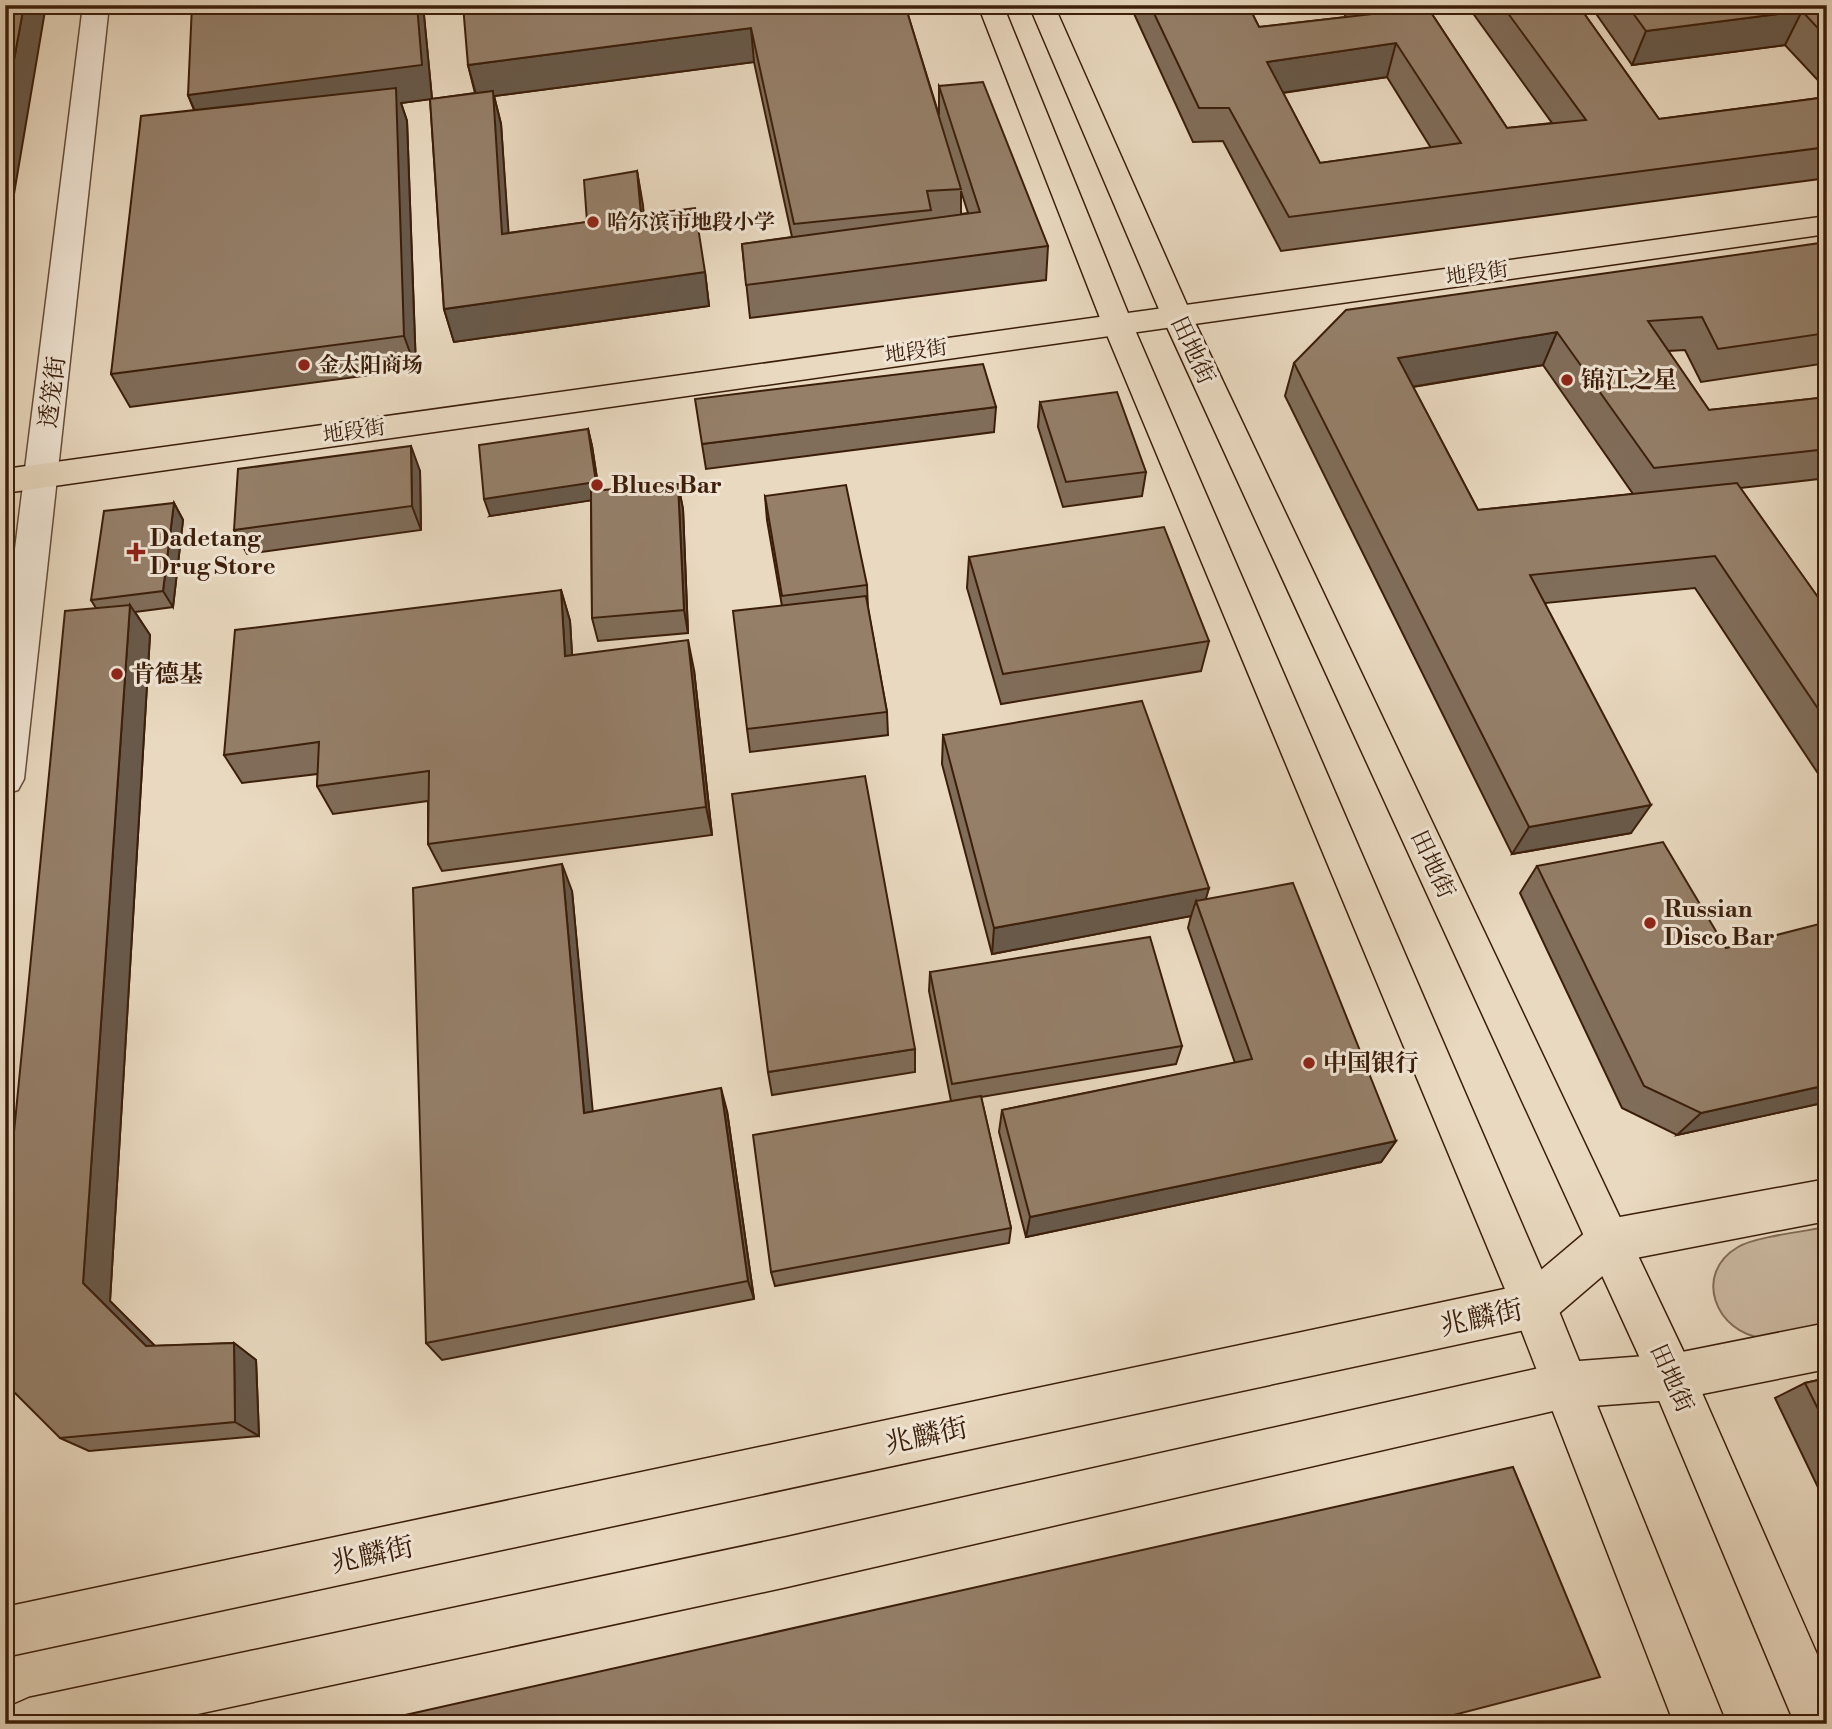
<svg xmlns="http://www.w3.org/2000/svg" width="1832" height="1729" font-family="'Libre Bodoni','Noto Serif SC',serif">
<rect width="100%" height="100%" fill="#e9d9c0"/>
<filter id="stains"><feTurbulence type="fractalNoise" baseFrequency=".00286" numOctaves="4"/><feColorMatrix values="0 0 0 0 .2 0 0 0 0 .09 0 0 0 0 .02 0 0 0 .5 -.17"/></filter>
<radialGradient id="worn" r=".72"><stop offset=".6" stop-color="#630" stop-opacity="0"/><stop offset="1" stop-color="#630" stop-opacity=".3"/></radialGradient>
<!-- green -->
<path fill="#cbb9a1" stroke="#836c56" stroke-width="2" d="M 1827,1227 L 1827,1329 C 1807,1332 1782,1340 1763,1338 C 1716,1333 1692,1274 1738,1247 C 1754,1237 1806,1231 1827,1227 Z"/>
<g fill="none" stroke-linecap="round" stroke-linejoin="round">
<defs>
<path id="minor" d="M 83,5 L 109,5 L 24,779 L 18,790 L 5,794 L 5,629 Z"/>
<g id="major">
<path d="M 1827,216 L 1827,234 L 5,493 L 5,469 Z"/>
<path d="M 1827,1179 L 1827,1221 L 1620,1261 L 1550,1321 L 1534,1328 L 5,1657 L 5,1607 L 1523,1285 L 1593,1226 L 1609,1219 Z"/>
<path d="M 1827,1323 L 1827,1369 L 1672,1400 L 1566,1408 L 787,1587 L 151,1724 L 5,1724 L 11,1706 L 29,1698 L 787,1537 L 1566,1362 L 1672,1354 Z"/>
</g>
<g id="highway">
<path d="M 978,5 L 1003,5 L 1132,323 L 1550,1289 L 1726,1724 L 1674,1724 L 1512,1306 L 1102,323 Z"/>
<path d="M 1029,5 L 1054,5 L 1191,314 L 1688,1361 L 1827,1677 L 1827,1724 L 1795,1724 L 1656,1393 L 1161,314 Z"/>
</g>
</defs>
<!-- minor casing -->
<use href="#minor" stroke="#664d38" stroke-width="3"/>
<!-- major casing -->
<use href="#major" stroke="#3b1e0a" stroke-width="3"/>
<!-- highway casing -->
<use href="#highway" stroke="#3b1e0a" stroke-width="3"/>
<!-- minor -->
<use href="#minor" fill="#f1e6d6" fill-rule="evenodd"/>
<!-- major -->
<use href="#major" fill="#e9d9c0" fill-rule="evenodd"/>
<!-- highway -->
<use href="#highway" fill="#e9d9c0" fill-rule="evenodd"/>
</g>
<!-- wall -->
<g fill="#806d5a" stroke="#3b1e0a" stroke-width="2" fill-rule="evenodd">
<path d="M 423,5 L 432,99 L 475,93 L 468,65 L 905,5 L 939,115 L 939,86 L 1048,246 L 1046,280 L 750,318 L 742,244 L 792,237 L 754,62 L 494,96 L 501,124 L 508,233 L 587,222 L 637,171 L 644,215 L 705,272 L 709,306 L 454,342 L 444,309 L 430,99 L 401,103 L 407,121 L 416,369 L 130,407 L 111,374 L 194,110 L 188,95 ZM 961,191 L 968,213 L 961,214 Z"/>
<path d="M 1130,5 L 1248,5 L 1259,27 L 1346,17 L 1339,5 L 1426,5 L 1507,128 L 1552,123 L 1467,5 L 1578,5 L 1659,119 L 1827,97 L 1827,178 L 1281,251 L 1223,141 L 1193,142 ZM 1387,77 L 1431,148 L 1320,163 L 1283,93 Z"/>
<path d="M 1600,5 L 1827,5 L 1827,90 L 1785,45 L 1632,65 L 1597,15 Z"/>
<path d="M 1827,242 L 1827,363 L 1701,382 L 1685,350 L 1668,351 L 1709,410 L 1827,397 L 1827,478 L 1740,488 L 1827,610 L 1827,787 L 1695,588 L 1545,603 L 1631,833 L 1512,854 L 1285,396 L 1294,363 ZM 1543,365 L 1633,494 L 1478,510 L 1413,387 Z"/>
<path d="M 1040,402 L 1146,472 L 1142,496 L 1063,507 L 1038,427 Z"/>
<path d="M 996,407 L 994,432 L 706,469 L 702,444 Z"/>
<path d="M 588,429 L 592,446 L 599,491 L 678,484 L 683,509 L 688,633 L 598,641 L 592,618 L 591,500 L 490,516 Z"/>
<path d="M 420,471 L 421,530 L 247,554 L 234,530 Z"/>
<path d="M 765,496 L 867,585 L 868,609 L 887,712 L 888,735 L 750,752 L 747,729 L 782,606 L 767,520 Z"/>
<path d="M 174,503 L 183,520 L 173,607 L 135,612 L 150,635 L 110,1301 L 155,1346 L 234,1343 L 256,1360 L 259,1436 L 89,1451 L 60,1438 L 96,608 L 91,600 Z"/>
<path d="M 969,557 L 1209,641 L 1201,671 L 1001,704 L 967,588 Z"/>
<path d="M 561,590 L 570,621 L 572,655 L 694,670 L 712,835 L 442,871 L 428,844 L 428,801 L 333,814 L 317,786 L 318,774 L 242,783 L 224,755 Z"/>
<path d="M 943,735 L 1209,888 L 1205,900 L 1396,1141 L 1381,1162 L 1026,1237 L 999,1132 L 1002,1110 L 1235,1063 L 1188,928 L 1191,916 L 992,954 L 942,764 Z"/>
<path d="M 1537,866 L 1726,948 L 1827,1102 L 1677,1135 L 1622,1108 L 1520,893 Z"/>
<path d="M 572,891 L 592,1112 L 727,1111 L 754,1299 L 442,1360 L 426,1343 Z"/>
<path d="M 930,972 L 1182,1046 L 1176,1064 L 981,1097 L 1011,1228 L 1009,1243 L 775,1286 L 771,1272 L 951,1101 L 929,991 Z"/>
<path d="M 915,1049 L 915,1072 L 772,1095 L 768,1072 Z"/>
<path d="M 1827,1378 L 1827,1506 L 1775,1398 L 1805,1383 Z"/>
</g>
<!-- shaded-wall -->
<g fill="#68594a" stroke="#3b1e0a" stroke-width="2">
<path d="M 24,5 L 46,5 L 5,247 L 5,109 Z"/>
<path d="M 417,5 L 423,5 L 432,99 L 401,103 L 407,121 L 416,369 L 404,336 L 202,128 L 188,95 Z"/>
<path d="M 1112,5 L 1128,5 L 1112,8 Z"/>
<path d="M 1802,11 L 1785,45 L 1632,65 L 1646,31 Z"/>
<path d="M 751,28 L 754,62 L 494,96 L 501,124 L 511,267 L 502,234 L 477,98 L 468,65 Z"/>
<path d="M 1396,43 L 1387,77 L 1260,96 L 1267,62 Z"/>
<path d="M 637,171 L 643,205 L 646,249 L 641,215 Z"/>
<path d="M 705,272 L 709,306 L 454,342 L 444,309 Z"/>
<path d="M 1557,332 L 1543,365 L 1387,391 L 1398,358 Z"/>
<path d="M 588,429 L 592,446 L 600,499 L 490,516 L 484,499 Z"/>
<path d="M 411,446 L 420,471 L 421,530 L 412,506 Z"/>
<path d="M 678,484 L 683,509 L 688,633 L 684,610 Z"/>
<path d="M 174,503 L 183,520 L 173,607 L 163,591 Z"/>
<path d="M 561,590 L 570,621 L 574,686 L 565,656 Z"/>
<path d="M 130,605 L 150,635 L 110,1301 L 171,1362 L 146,1346 L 83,1283 Z"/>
<path d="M 688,640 L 694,670 L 712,835 L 706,807 Z"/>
<path d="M 1651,805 L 1631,833 L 1512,854 L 1529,827 Z"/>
<path d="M 562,864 L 572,891 L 595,1135 L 584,1113 Z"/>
<path d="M 1209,888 L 1201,915 L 1196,901 L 1191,916 L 992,954 L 994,928 Z"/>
<path d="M 1827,1085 L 1827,1102 L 1677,1135 L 1701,1113 Z"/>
<path d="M 721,1088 L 727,1111 L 754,1299 L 748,1281 Z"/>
<path d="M 1396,1141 L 1381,1162 L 1026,1237 L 1030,1217 Z"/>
<path d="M 234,1343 L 256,1360 L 259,1436 L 235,1422 Z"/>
</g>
<!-- building -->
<g fill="#957f69" stroke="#3b1e0a" stroke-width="2" fill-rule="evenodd">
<path d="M 5,5 L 24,5 L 5,109 Z"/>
<path d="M 192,5 L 417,5 L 422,65 L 188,95 Z"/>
<path d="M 463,5 L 905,5 L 961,189 L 927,191 L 931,210 L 794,224 L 751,28 L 468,65 Z"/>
<path d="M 1150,5 L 1248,5 L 1259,27 L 1373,14 L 1367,5 L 1426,5 L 1507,128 L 1586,120 L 1502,5 L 1578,5 L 1659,119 L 1827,97 L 1827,147 L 1289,217 L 1229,108 L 1199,108 ZM 1396,43 L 1461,143 L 1320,163 L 1267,62 Z"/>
<path d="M 1627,5 L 1827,5 L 1827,38 L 1802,11 L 1646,31 Z"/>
<path d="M 983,82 L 1048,246 L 746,285 L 742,244 L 980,212 L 939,86 Z"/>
<path d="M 396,88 L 404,336 L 111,374 L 141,116 Z"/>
<path d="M 493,91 L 502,234 L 587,222 L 584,180 L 637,171 L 641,215 L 695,208 L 705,272 L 444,309 L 430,99 Z"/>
<path d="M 1827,242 L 1827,333 L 1718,349 L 1702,317 L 1648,321 L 1709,410 L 1827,397 L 1827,449 L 1654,468 L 1557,332 L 1398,358 L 1478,510 L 1737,483 L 1827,610 L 1827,722 L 1715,556 L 1530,575 L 1651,805 L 1529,827 L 1294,363 L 1346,310 Z"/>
<path d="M 983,364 L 996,407 L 702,444 L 695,399 Z"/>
<path d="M 1117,392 L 1146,472 L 1066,482 L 1040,402 Z"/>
<path d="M 588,429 L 596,482 L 484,499 L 479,445 Z"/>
<path d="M 411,446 L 412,506 L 234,530 L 238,469 Z"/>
<path d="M 678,484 L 684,610 L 592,618 L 591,491 Z"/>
<path d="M 846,485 L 867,585 L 782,596 L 765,496 Z"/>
<path d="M 174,503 L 163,591 L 91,600 L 104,511 Z"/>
<path d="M 1164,527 L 1209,641 L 1003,674 L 969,557 Z"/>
<path d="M 561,590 L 565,656 L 688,640 L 706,807 L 428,844 L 429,771 L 317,786 L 319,742 L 224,755 L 235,630 Z"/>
<path d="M 866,596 L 887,712 L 747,729 L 733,611 Z"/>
<path d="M 130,605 L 83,1283 L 146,1346 L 234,1343 L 235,1422 L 60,1438 L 5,1383 L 5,1224 L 65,611 Z"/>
<path d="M 1142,701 L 1209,888 L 994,928 L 943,735 Z"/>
<path d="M 865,776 L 915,1049 L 768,1072 L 732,794 Z"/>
<path d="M 1663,842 L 1726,948 L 1827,922 L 1827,1085 L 1701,1113 L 1644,1086 L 1537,866 Z"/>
<path d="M 562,864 L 584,1113 L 721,1088 L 748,1281 L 426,1343 L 413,888 Z"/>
<path d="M 1293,883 L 1396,1141 L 1030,1217 L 1002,1110 L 1252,1059 L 1196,901 Z"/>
<path d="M 1150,937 L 1182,1046 L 952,1084 L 930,972 Z"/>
<path d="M 981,1096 L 1011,1228 L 771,1272 L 753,1135 Z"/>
<path d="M 1827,1378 L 1827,1427 L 1805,1383 Z"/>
<path d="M 1513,1467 L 1600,1677 L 1419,1724 L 365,1724 Z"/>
</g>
<!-- markers -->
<g fill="#8f2418" stroke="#f1e6d6" stroke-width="2.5">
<circle cx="593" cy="222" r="7"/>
<circle cx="304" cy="365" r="7"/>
<circle cx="1567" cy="380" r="7"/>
<circle cx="597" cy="485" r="7"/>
<path d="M132.5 541.5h7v7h7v7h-7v7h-7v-7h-7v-7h7z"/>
<circle cx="117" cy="674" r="7"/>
<circle cx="1650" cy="923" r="7"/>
<circle cx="1309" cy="1063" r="7"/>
</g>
<g text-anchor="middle" stroke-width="6" stroke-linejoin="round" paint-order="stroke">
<!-- far-poi labels -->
<g font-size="21" font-weight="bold" fill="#3b1e0a" stroke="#f1e6d6" text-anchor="start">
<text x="607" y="229">哈尔滨市地段小学</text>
<text x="318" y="372">金太阳商场</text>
</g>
<!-- far-street labels -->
<g font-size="21" fill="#3b1e0a" stroke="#f1e6d6">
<text transform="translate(1477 273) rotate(-8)" y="7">地段街</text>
<text transform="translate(916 351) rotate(-8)" y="7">地段街</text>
<text transform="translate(354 431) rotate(-8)" y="7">地段街</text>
</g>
<!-- street labels -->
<g font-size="24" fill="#3b1e0a" stroke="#f1e6d6">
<text transform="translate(1193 350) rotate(65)" y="8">田地街</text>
<text transform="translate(52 392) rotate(-83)" y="8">透笼街</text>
<text transform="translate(1433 864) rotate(65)" y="8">田地街</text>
<text transform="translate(1672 1378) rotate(66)" y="8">田地街</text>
</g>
<!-- poi labels -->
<g font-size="24" font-weight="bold" fill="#3b1e0a" stroke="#f1e6d6" text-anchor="start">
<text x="1581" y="388">锦江之星</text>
<text x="611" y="493">Blues Bar</text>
<text x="150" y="546">Dadetang<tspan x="150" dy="28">Drug Store</tspan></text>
<text x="131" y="682">肯德基</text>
<text x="1664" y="917">Russian<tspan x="1664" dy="28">Disco Bar</tspan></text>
<text x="1323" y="1071">中国银行</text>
</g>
<!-- near-street labels -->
<g font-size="28" fill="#3b1e0a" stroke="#f1e6d6">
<text transform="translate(1481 1317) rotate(-12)" y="10">兆麟街</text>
<text transform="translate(926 1435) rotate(-12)" y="10">兆麟街</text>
<text transform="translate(372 1554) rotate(-12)" y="10">兆麟街</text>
</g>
</g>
<!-- margin -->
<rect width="1832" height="1729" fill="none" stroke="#e9d9c0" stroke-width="28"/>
<rect x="7" y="7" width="1818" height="1715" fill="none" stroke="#3b1e0a" stroke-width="3.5"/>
<rect x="14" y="14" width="1804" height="1701" fill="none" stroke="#3b1e0a" stroke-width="2"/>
<rect width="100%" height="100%" filter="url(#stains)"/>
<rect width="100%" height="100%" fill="url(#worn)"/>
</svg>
